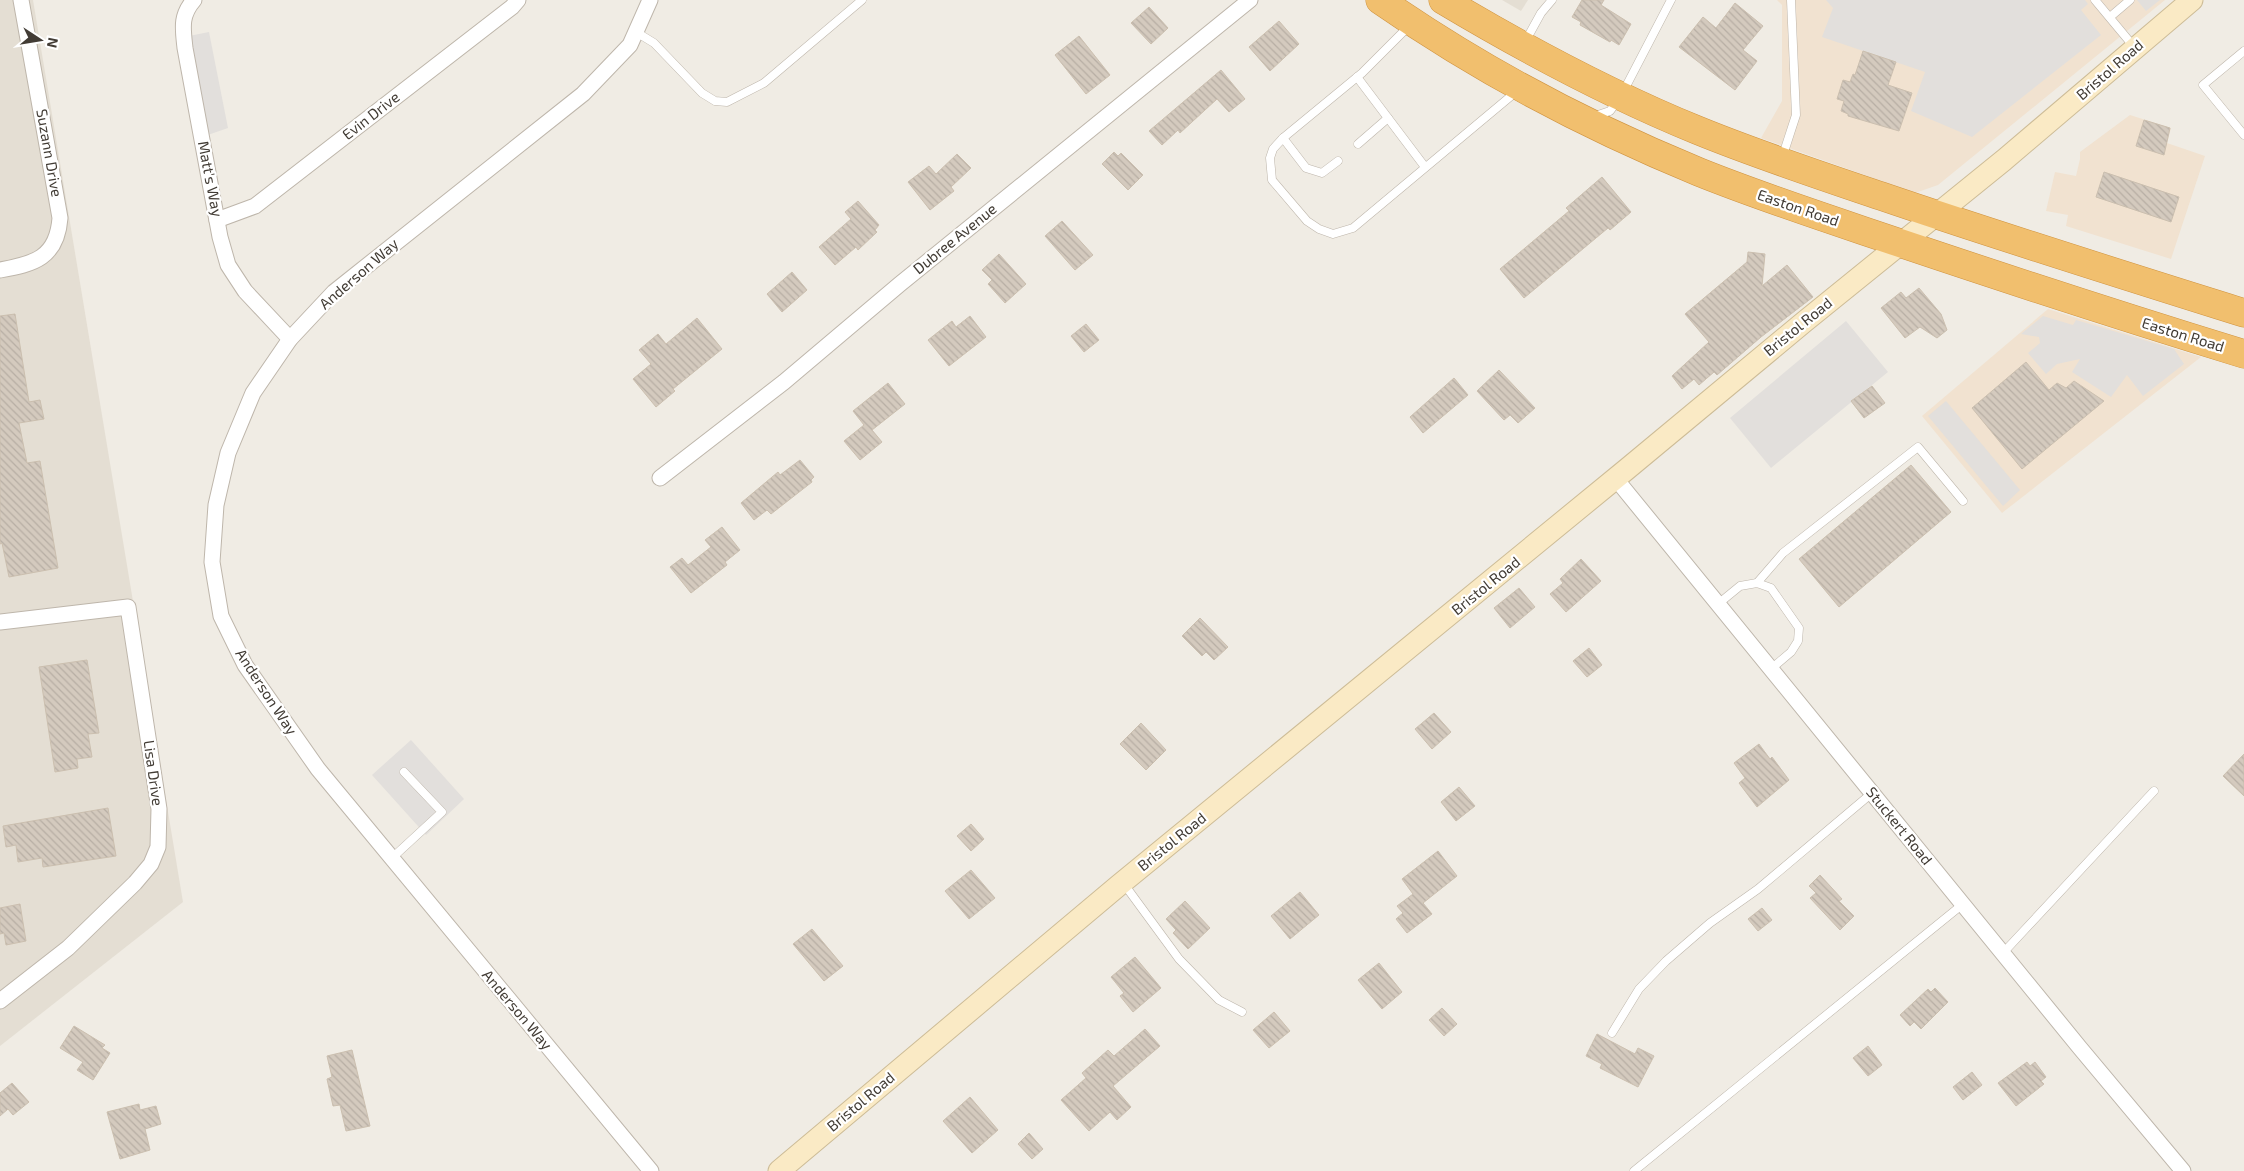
<svg xmlns="http://www.w3.org/2000/svg" width="2244" height="1171" font-family="'Exo 2',sans-serif">
<defs>
<pattern id="building-back-hatch" width="6" height="6" patternUnits="userSpaceOnUse" patternTransform="scale(1.25)"><rect width="6" height="6" fill="#d4cabe"/><path d="M-1 5l2 2M0 0l6 6M5-1l2 2" fill="none" stroke="#b7aea4"/></pattern>
</defs>
<rect width="100%" height="100%" fill="#f0ece4"/>
<!-- residential -->
<g fill="#e4ded3">
<path d="M 0,0 L 33,0 L 183,902 L 0,1046 Z"/>
<path d="M 1502,0 L 1528,0 L 1521,11 Z"/>
</g>
<!-- commercial -->
<g fill="#f1e2d0">
<path d="M 1777,0 L 2165,0 L 1938,185 L 1915,193 L 1761,138 L 1782,101 L 1782,5 Z"/>
<path d="M 2130,115 L 2171,128 L 2167,143 L 2205,156 L 2171,259 L 2066,226 L 2068,215 L 2046,211 L 2055,172 L 2076,176 L 2080,159 L 2080,152 Z"/>
<path d="M 2048,309 L 2201,357 L 2002,513 L 1922,416 Z"/>
</g>
<!-- parking -->
<g fill="#e2dfdc">
<path d="M 1826,0 L 2085,0 L 2088,4 L 2081,10 L 2101,35 L 1972,137 L 1911,111 L 1925,72 L 1822,37 L 1833,8 Z"/>
<path d="M 2137,0 L 2160,0 L 2146,11 Z"/>
<path d="M 209,32 L 228,128 L 202,137 L 184,37 Z"/>
<path d="M 2043,316 L 2073,325 L 2076,320 L 2174,349 L 2184,364 L 2143,396 L 2127,375 L 2111,397 L 2072,372 L 2080,359 L 2057,364 L 2046,374 L 2028,353 L 2040,343 L 2039,337 L 2021,334 Z"/>
<path d="M 1846,321 L 1888,372 L 1771,468 L 1730,418 Z"/>
<path d="M 1946,401 L 2020,490 L 2003,506 L 1928,416 Z"/>
<path d="M 411,740 L 464,799 L 426,835 L 372,775 Z"/>
</g>
<!-- building -->
<g fill="url(#building-back-hatch)" stroke="#cbbfaf">
<path d="M 1582,0 L 1604,0 L 1601,5 L 1631,24 L 1619,45 L 1611,40 L 1610,42 L 1580,25 L 1581,22 L 1572,17 Z"/>
<path d="M 1735,3 L 1763,26 L 1743,50 L 1757,61 L 1735,90 L 1679,47 L 1703,17 L 1716,28 Z"/>
<path d="M 1149,7 L 1168,28 L 1151,44 L 1131,23 Z"/>
<path d="M 1279,21 L 1299,44 L 1270,71 L 1249,47 Z"/>
<path d="M 1079,36 L 1110,75 L 1086,94 L 1055,55 Z"/>
<path d="M 1863,51 L 1896,62 L 1888,85 L 1912,93 L 1899,131 L 1848,116 L 1848,114 L 1841,111 L 1844,101 L 1837,99 L 1843,80 L 1850,82 L 1853,74 L 1855,75 Z"/>
<path d="M 1221,70 L 1245,99 L 1229,112 L 1217,99 L 1180,133 L 1178,130 L 1162,145 L 1149,131 Z"/>
<path d="M 2144,120 L 2170,128 L 2164,155 L 2136,146 Z"/>
<path d="M 1114,152 L 1118,156 L 1121,153 L 1143,175 L 1128,190 L 1102,164 Z"/>
<path d="M 957,154 L 971,168 L 951,187 L 954,191 L 930,210 L 908,182 L 929,166 L 936,174 Z"/>
<path d="M 2104,172 L 2179,197 L 2171,222 L 2096,197 Z"/>
<path d="M 1602,177 L 1631,212 L 1610,230 L 1608,228 L 1524,298 L 1500,269 L 1569,211 L 1566,208 Z"/>
<path d="M 858,201 L 879,225 L 875,230 L 877,232 L 858,250 L 856,247 L 835,265 L 819,247 L 851,219 L 845,212 Z"/>
<path d="M 1062,221 L 1093,255 L 1075,270 L 1045,236 Z"/>
<path d="M 1748,252 L 1765,254 L 1762,286 L 1787,265 L 1813,297 L 1761,337 L 1717,375 L 1714,372 L 1699,385 L 1694,379 L 1682,389 L 1672,376 L 1709,342 L 1685,314 L 1747,262 Z"/>
<path d="M 999,254 L 1026,284 L 1005,303 L 988,284 L 992,280 L 982,270 Z"/>
<path d="M 792,272 L 807,290 L 782,312 L 767,294 Z"/>
<path d="M 1919,288 L 1941,314 L 1947,330 L 1937,338 L 1920,327 L 1905,338 L 1881,308 L 1901,292 L 1906,298 Z"/>
<path d="M 15,314 L 29,402 L 40,400 L 44,419 L 19,423 L 27,463 L 40,461 L 58,568 L 9,577 L 2,543 L 0,544 L 0,316 Z"/>
<path d="M 970,316 L 986,337 L 949,366 L 928,340 L 952,321 L 956,327 Z"/>
<path d="M 697,318 L 722,349 L 673,389 L 675,391 L 656,407 L 633,379 L 651,364 L 639,350 L 658,334 L 666,344 Z"/>
<path d="M 1086,324 L 1099,340 L 1084,352 L 1071,336 Z"/>
<path d="M 2026,362 L 2049,390 L 2057,383 L 2066,388 L 2074,381 L 2104,401 L 2022,469 L 1972,408 Z"/>
<path d="M 1499,370 L 1535,408 L 1518,423 L 1510,415 L 1504,420 L 1477,391 Z"/>
<path d="M 1454,378 L 1468,395 L 1423,433 L 1410,417 Z"/>
<path d="M 888,383 L 905,404 L 872,430 L 882,442 L 860,460 L 844,441 L 864,425 L 853,411 Z"/>
<path d="M 1872,386 L 1885,403 L 1864,418 L 1851,401 Z"/>
<path d="M 800,460 L 814,477 L 811,480 L 812,482 L 771,514 L 767,510 L 754,520 L 741,503 L 778,472 L 780,475 Z"/>
<path d="M 1911,465 L 1951,512 L 1839,607 L 1799,559 Z"/>
<path d="M 722,527 L 740,550 L 725,562 L 727,565 L 691,593 L 670,567 L 682,558 L 688,565 L 711,547 L 705,540 Z"/>
<path d="M 1581,559 L 1601,581 L 1566,612 L 1550,594 L 1563,583 L 1560,579 Z"/>
<path d="M 1519,588 L 1535,607 L 1510,628 L 1494,608 Z"/>
<path d="M 1200,618 L 1228,647 L 1214,660 L 1206,652 L 1202,656 L 1182,636 Z"/>
<path d="M 1589,648 L 1602,665 L 1587,677 L 1573,661 Z"/>
<path d="M 87,660 L 99,733 L 88,734 L 92,757 L 77,759 L 78,768 L 55,772 L 39,667 Z"/>
<path d="M 1434,713 L 1451,732 L 1432,749 L 1415,729 Z"/>
<path d="M 1141,723 L 1166,750 L 1146,770 L 1120,744 Z"/>
<path d="M 1759,744 L 1770,759 L 1772,757 L 1789,780 L 1757,807 L 1739,783 L 1745,778 L 1734,763 Z"/>
<path d="M 2244,754 L 2244,796 L 2223,776 Z"/>
<path d="M 1459,787 L 1475,806 L 1456,821 L 1441,802 Z"/>
<path d="M 108,808 L 116,856 L 43,867 L 42,858 L 18,862 L 16,845 L 6,847 L 3,826 Z"/>
<path d="M 971,824 L 984,839 L 971,851 L 957,836 Z"/>
<path d="M 1438,851 L 1457,876 L 1423,903 L 1432,914 L 1407,933 L 1396,919 L 1403,913 L 1397,906 L 1413,894 L 1402,879 Z"/>
<path d="M 971,870 L 995,898 L 969,919 L 945,891 Z"/>
<path d="M 1820,875 L 1842,899 L 1839,901 L 1854,916 L 1840,930 L 1810,898 L 1816,893 L 1809,886 Z"/>
<path d="M 1300,892 L 1319,915 L 1290,939 L 1271,916 Z"/>
<path d="M 1185,901 L 1210,928 L 1188,949 L 1173,933 L 1176,930 L 1166,919 Z"/>
<path d="M 20,904 L 26,941 L 6,945 L 4,933 L 0,934 L 0,908 Z"/>
<path d="M 1762,908 L 1772,920 L 1758,931 L 1748,919 Z"/>
<path d="M 812,929 L 843,966 L 824,981 L 793,944 Z"/>
<path d="M 1135,957 L 1161,988 L 1133,1012 L 1120,996 L 1124,993 L 1111,977 Z"/>
<path d="M 1379,963 L 1402,992 L 1382,1009 L 1358,980 Z"/>
<path d="M 1935,988 L 1948,1002 L 1921,1029 L 1914,1022 L 1910,1026 L 1900,1015 L 1928,989 L 1931,992 Z"/>
<path d="M 1442,1008 L 1457,1024 L 1444,1036 L 1429,1020 Z"/>
<path d="M 1274,1012 L 1290,1031 L 1269,1048 L 1253,1030 Z"/>
<path d="M 74,1026 L 105,1045 L 102,1048 L 110,1053 L 93,1080 L 77,1070 L 83,1062 L 60,1048 Z"/>
<path d="M 1145,1029 L 1160,1046 L 1113,1086 L 1131,1107 L 1117,1120 L 1110,1112 L 1089,1131 L 1061,1100 L 1086,1078 L 1082,1073 L 1108,1050 L 1114,1056 Z"/>
<path d="M 1597,1034 L 1635,1054 L 1638,1048 L 1654,1056 L 1638,1087 L 1600,1068 L 1602,1064 L 1586,1056 Z"/>
<path d="M 1868,1046 L 1882,1065 L 1868,1076 L 1853,1058 Z"/>
<path d="M 352,1050 L 370,1126 L 346,1131 L 340,1105 L 333,1106 L 327,1079 L 332,1077 L 327,1056 Z"/>
<path d="M 2027,1062 L 2030,1066 L 2035,1062 L 2046,1077 L 2041,1081 L 2044,1084 L 2016,1106 L 1998,1083 Z"/>
<path d="M 1972,1072 L 1982,1085 L 1963,1100 L 1953,1087 Z"/>
<path d="M 12,1083 L 29,1102 L 13,1115 L 8,1109 L 0,1116 L 0,1093 Z"/>
<path d="M 970,1097 L 998,1130 L 972,1153 L 943,1121 Z"/>
<path d="M 139,1104 L 140,1110 L 156,1106 L 161,1124 L 145,1129 L 150,1150 L 120,1159 L 107,1112 Z"/>
<path d="M 1029,1133 L 1043,1149 L 1032,1159 L 1018,1144 Z"/>
</g>
<g fill="none" stroke-linecap="round" stroke-linejoin="round">
<defs>
<g id="lane">
<path d="M 2095,0 L 2135,48"/>
<path d="M 2110,17 L 2130,0"/>
<path d="M 1409,26 L 1362,73 L 1283,138 L 1273,149 L 1270,158 L 1272,180 L 1307,221 L 1319,229 L 1333,234 L 1353,228 L 1517,91"/>
<path d="M 636,32 L 654,43 L 702,93 L 715,101 L 727,102 L 764,83 L 862,0"/>
<path d="M 1525,42 L 1541,13 L 1552,0"/>
<path d="M 2244,51 L 2203,85 L 2244,135"/>
<path d="M 1357,77 L 1425,167"/>
<path d="M 1595,116 L 1610,111 L 1621,96 L 1671,0"/>
<path d="M 1283,138 L 1306,168 L 1322,173 L 1338,161"/>
<path d="M 1358,144 L 1388,118"/>
<path d="M 1782,158 L 1796,115 L 1791,0"/>
<path d="M 1757,583 L 1783,553 L 1918,447 L 1963,501"/>
<path d="M 1718,604 L 1740,586 L 1757,583 L 1771,588 L 1799,628 L 1798,641 L 1791,652 L 1771,669"/>
<path d="M 392,858 L 442,812 L 404,772"/>
<path d="M 1124,884 L 1179,959 L 1219,1000 L 1242,1012"/>
<path d="M 2003,953 L 2154,791"/>
<path d="M 1612,1033 L 1639,989 L 1666,961 L 1710,923 L 1758,889 L 1872,793"/>
<path d="M 1634,1171 L 1963,904"/>
</g>
<g id="street">
<path d="M 194,0 C 180,16 183,29 185,48 L 220,237 L 228,265 L 245,291 L 290,339"/>
<path d="M 650,0 L 630,45 L 583,94 L 334,292 L 290,339 L 253,393 L 228,453 L 216,505 L 212,562 L 221,616 L 245,665 L 318,769 L 651,1171"/>
<path d="M 217,220 L 255,206 L 512,7 L 518,0"/>
<path d="M 0,270 C 34,264 57,258 60,218 L 21,0"/>
<path d="M 660,478 L 784,382 L 900,284 L 1250,0"/>
<path d="M 1616,479 L 2080,1048 L 2183,1171"/>
<path d="M 0,622 L 128,607 L 159,809 L 158,847 L 151,864 L 135,883 L 68,948 L 0,1001"/>
</g>
<path id="secondary" d="M 779,1171 L 1118,886 L 1627,469 L 1804,322 L 2004,160 L 2192,0"/>
<g id="highway">
<path d="M 1380,0 C 1479,69 1587,126 1699,172 C 1766,199 1835,221 1903,244 C 2016,282 2130,319 2244,354"/>
<path d="M 1443,0 C 1525,49 1609,94 1697,130 C 1758,155 1819,175 1881,196 C 2001,237 2123,275 2244,313"/>
</g>
</defs>
<!-- lane casing -->
<use href="#lane" stroke="#beb6ab" stroke-width="9"/>
<!-- street casing -->
<use href="#street" stroke="#beb6ab" stroke-width="17"/>
<!-- secondary casing -->
<use href="#secondary" stroke="#cdbc97" stroke-width="23"/>
<!-- highway casing -->
<use href="#highway" stroke="#cf9340" stroke-width="29"/>
<!-- lane -->
<use href="#lane" stroke="#fff" stroke-width="8"/>
<!-- street -->
<use href="#street" stroke="#fff" stroke-width="15"/>
<!-- secondary -->
<use href="#secondary" stroke="#faeac5" stroke-width="21"/>
<!-- highway -->
<use href="#highway" stroke="#f1bf6e" stroke-width="28"/>
</g>
<g text-anchor="middle" stroke-width="4.5" stroke-linejoin="round" paint-order="stroke">
<!-- street labels -->
<g font-size="15" fill="#423c35" stroke="#fff">
<text transform="translate(2110 70) rotate(-41)" y="5">Bristol Road</text>
<text transform="translate(371 116) rotate(-38)" y="5">Evin Drive</text>
<text transform="translate(49 153) rotate(80)" y="5">Suzann Drive</text>
<text transform="translate(210 179) rotate(79)" y="5">Matt's Way</text>
<text transform="translate(1798 208) rotate(19)" y="5">Easton Road</text>
<text transform="translate(955 239) rotate(-39)" y="5">Dubree Avenue</text>
<text transform="translate(359 274) rotate(-41)" y="5">Anderson Way</text>
<text transform="translate(1798 327) rotate(-39)" y="5">Bristol Road</text>
<text transform="translate(2183 335) rotate(17)" y="5">Easton Road</text>
<text transform="translate(1486 586) rotate(-39)" y="5">Bristol Road</text>
<text transform="translate(266 692) rotate(57)" y="5">Anderson Way</text>
<text transform="translate(153 773) rotate(82)" y="5">Lisa Drive</text>
<text transform="translate(1899 826) rotate(51)" y="5">Stuckert Road</text>
<text transform="translate(1172 842) rotate(-39)" y="5">Bristol Road</text>
<text transform="translate(517 1010) rotate(50)" y="5">Anderson Way</text>
<text transform="translate(861 1102) rotate(-40)" y="5">Bristol Road</text>
</g>
</g>
<!-- north arrow -->
<g transform="translate(40 40) rotate(102)" stroke="#ffffff" stroke-width="4" paint-order="stroke">
<path d="M0-4L9 19L0 12L-9 19Z" fill="#423c35"/>
<text y="-8" font-size="14" font-weight="bold" text-anchor="middle" fill="#423c35">N</text>
</g>
</svg>
